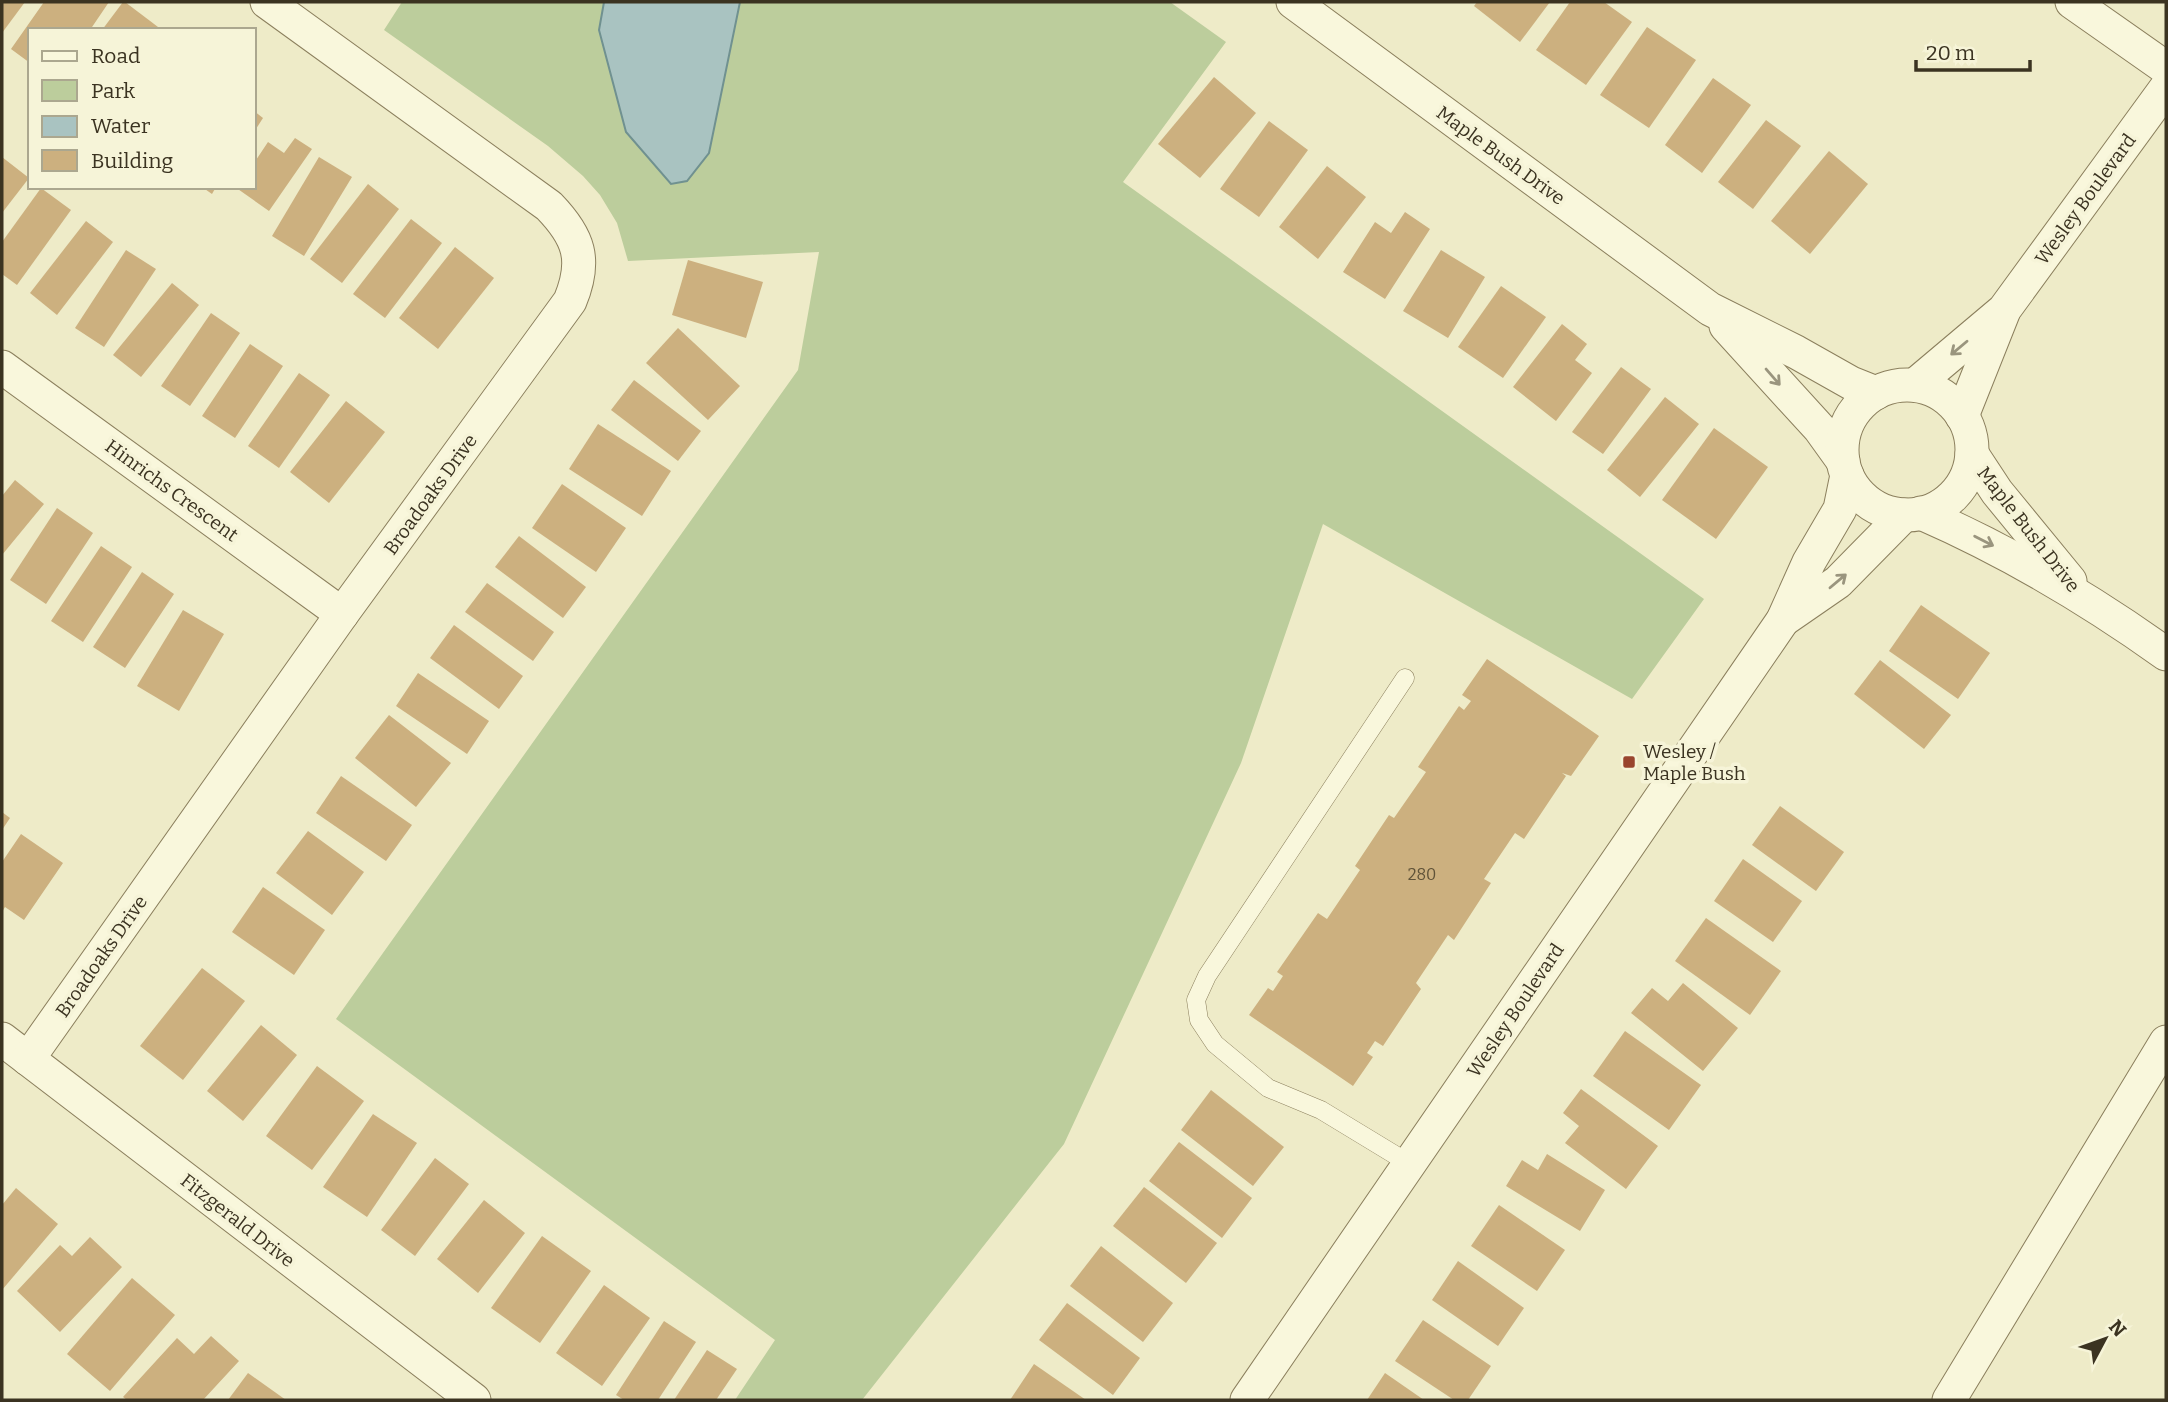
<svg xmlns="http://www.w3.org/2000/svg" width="2168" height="1402" font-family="Bitter,serif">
<rect width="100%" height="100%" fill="#eeebc8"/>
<!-- green -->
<path fill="#bccd9c" d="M 402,2 L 1170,2 L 1226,42 L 1123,182 L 1704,599 L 1632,699 L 1323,524 L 1241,763 L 1064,1144 L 862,1400 L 735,1400 L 775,1340 L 336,1019 L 798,370 L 819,252 L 628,261 L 617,223 L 600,195 L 583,176 L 548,146 L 384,30 Z"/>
<!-- water -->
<path fill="#a9c3c1" stroke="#709190" stroke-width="2" d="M 604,2 L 740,2 L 709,153 L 687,181 L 671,184 L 626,132 L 599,30 Z"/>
<!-- building -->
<g fill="#ccb07f">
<path d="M 2,2 L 25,2 L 2,33 Z"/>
<path d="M 44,2 L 109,2 L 90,30 L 30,30 L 30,63 L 11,49 Z"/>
<path d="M 123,2 L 125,2 L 162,30 L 102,30 Z"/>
<path d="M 1477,2 L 1550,2 L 1520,42 L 1474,6 Z"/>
<path d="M 1570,2 L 1604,2 L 1632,22 L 1586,85 L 1536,50 Z"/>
<path d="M 1647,27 L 1696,60 L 1649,128 L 1600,95 Z"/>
<path d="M 1214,77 L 1256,113 L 1200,178 L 1158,144 Z"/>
<path d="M 1713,78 L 1751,105 L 1702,173 L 1665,145 Z"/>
<path d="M 254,111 L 263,118 L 254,132 Z"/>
<path d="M 1766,120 L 1801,146 L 1753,209 L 1718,182 Z"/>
<path d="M 1269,121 L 1308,150 L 1259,217 L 1220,189 Z"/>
<path d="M 295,138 L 312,149 L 269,211 L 235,187 L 254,187 L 254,163 L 268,142 L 284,153 Z"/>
<path d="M 1829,151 L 1868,184 L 1810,254 L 1771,221 Z"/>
<path d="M 2,157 L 29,178 L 2,213 Z"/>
<path d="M 319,157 L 352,177 L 304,256 L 272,236 Z"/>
<path d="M 1327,166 L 1366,197 L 1318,259 L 1279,227 Z"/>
<path d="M 368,184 L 399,209 L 342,283 L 310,259 Z"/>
<path d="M 202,187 L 216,187 L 212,194 Z"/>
<path d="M 41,188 L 71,210 L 17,285 L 2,274 L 2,242 Z"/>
<path d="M 1405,212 L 1430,229 L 1385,299 L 1343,272 L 1375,222 L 1391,233 Z"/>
<path d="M 411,219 L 442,243 L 385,318 L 353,294 Z"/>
<path d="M 86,221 L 113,242 L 57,315 L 30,293 Z"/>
<path d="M 455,247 L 494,278 L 438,349 L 399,318 Z"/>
<path d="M 126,250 L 156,269 L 104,347 L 75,328 Z"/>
<path d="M 1441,250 L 1485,277 L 1448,338 L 1403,311 Z"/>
<path d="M 688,260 L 763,282 L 746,338 L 672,315 Z"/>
<path d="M 172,283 L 199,305 L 141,377 L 113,355 Z"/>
<path d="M 1501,286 L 1546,317 L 1503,378 L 1458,347 Z"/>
<path d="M 211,313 L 240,333 L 190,406 L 161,386 Z"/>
<path d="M 1562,324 L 1587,344 L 1575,360 L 1592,373 L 1556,421 L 1513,387 Z"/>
<path d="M 678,328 L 740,386 L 708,420 L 646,363 Z"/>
<path d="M 250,344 L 283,366 L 235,438 L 202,416 Z"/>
<path d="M 1621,367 L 1651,389 L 1603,454 L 1572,432 Z"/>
<path d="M 299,373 L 330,395 L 279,468 L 248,446 Z"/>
<path d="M 634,380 L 701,431 L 678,461 L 611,410 Z"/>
<path d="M 1665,397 L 1699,424 L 1640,497 L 1607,470 Z"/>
<path d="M 346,401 L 385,432 L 329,503 L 290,472 Z"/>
<path d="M 598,424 L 671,471 L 642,516 L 569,469 Z"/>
<path d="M 1714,428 L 1768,467 L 1716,539 L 1662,500 Z"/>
<path d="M 15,480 L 44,504 L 2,555 L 2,496 Z"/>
<path d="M 562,484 L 626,528 L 596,572 L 532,528 Z"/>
<path d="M 57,508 L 93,533 L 46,604 L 10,580 Z"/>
<path d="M 519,536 L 586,587 L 563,618 L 495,567 Z"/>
<path d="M 101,546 L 132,567 L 83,642 L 51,621 Z"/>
<path d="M 142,572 L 174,594 L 125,668 L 93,647 Z"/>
<path d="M 487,583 L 554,632 L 533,661 L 465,612 Z"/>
<path d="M 1921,605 L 1990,653 L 1958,699 L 1889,651 Z"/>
<path d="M 183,610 L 224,634 L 179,711 L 137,686 Z"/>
<path d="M 454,625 L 523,676 L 499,709 L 430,658 Z"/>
<path d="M 1487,659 L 1599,736 L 1571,776 L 1562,773 L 1566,776 L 1524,839 L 1515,833 L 1484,879 L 1491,883 L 1454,940 L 1448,935 L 1416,983 L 1421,989 L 1383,1046 L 1375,1041 L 1367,1053 L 1373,1057 L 1353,1086 L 1249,1015 L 1268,988 L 1273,991 L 1283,976 L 1277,972 L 1318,913 L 1327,919 L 1360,870 L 1355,866 L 1389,815 L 1394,818 L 1426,772 L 1418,767 L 1459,706 L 1464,710 L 1471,701 L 1462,695 Z"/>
<path d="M 1880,660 L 1951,715 L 1924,749 L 1854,694 Z"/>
<path d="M 418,673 L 489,721 L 467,754 L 396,706 Z"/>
<path d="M 389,715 L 451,763 L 416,807 L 355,758 Z"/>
<path d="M 341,776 L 412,825 L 386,861 L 316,813 Z"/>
<path d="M 1780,806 L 1844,852 L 1816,891 L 1752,845 Z"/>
<path d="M 2,812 L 10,818 L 2,830 Z"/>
<path d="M 308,831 L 364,872 L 332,915 L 276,873 Z"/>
<path d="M 21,834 L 63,863 L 24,920 L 5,907 L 2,912 L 2,862 Z"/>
<path d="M 1743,859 L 1802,901 L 1773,942 L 1714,901 Z"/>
<path d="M 263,887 L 325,930 L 294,975 L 232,932 Z"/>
<path d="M 1706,918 L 1781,971 L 1750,1015 L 1675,961 Z"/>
<path d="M 202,968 L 245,1001 L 183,1080 L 140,1046 Z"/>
<path d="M 1683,983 L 1738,1028 L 1703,1071 L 1631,1013 L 1652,988 L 1668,1001 Z"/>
<path d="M 261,1025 L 297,1055 L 243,1121 L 207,1091 Z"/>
<path d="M 1625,1031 L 1701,1085 L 1669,1130 L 1593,1076 Z"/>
<path d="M 317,1066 L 364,1101 L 312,1170 L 266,1136 Z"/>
<path d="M 1581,1089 L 1658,1146 L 1626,1189 L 1565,1143 L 1579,1126 L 1563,1113 Z"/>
<path d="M 1211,1090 L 1284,1147 L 1253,1186 L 1181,1130 Z"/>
<path d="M 373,1114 L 417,1143 L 367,1217 L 323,1187 Z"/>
<path d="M 1179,1142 L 1252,1198 L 1222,1238 L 1149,1181 Z"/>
<path d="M 1547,1154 L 1605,1190 L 1580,1231 L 1506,1186 L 1522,1160 L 1538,1170 Z"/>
<path d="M 435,1158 L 469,1184 L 415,1256 L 381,1230 Z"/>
<path d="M 1144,1187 L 1217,1243 L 1186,1283 L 1113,1226 Z"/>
<path d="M 16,1188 L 58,1224 L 2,1290 L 2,1205 Z"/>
<path d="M 484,1200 L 525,1233 L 478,1293 L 437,1259 Z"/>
<path d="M 1499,1205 L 1565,1250 L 1537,1291 L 1471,1246 Z"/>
<path d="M 542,1236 L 591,1271 L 540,1343 L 491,1308 Z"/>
<path d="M 90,1237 L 122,1267 L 60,1332 L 17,1291 L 60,1245 L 72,1256 Z"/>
<path d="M 1101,1246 L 1173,1303 L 1143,1342 L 1070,1286 Z"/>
<path d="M 1458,1261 L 1524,1308 L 1498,1346 L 1432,1300 Z"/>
<path d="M 132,1278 L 175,1315 L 110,1391 L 67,1354 Z"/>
<path d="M 604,1285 L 650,1318 L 602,1386 L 556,1353 Z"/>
<path d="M 1067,1303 L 1140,1358 L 1113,1395 L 1039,1340 Z"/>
<path d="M 1423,1320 L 1491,1366 L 1468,1400 L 1454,1400 L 1395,1361 Z"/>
<path d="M 664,1321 L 696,1342 L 658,1400 L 624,1400 L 616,1395 Z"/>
<path d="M 211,1336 L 239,1361 L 203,1400 L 127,1400 L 123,1397 L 177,1338 L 194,1354 Z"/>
<path d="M 707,1350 L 737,1369 L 716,1400 L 674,1400 Z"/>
<path d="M 1034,1364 L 1086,1400 L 1010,1400 Z"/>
<path d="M 248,1373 L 286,1400 L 228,1400 Z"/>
<path d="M 1385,1373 L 1424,1400 L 1367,1400 Z"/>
</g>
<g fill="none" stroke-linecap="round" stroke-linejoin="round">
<defs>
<path id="lane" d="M 1405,678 L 1207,976 L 1196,1000 L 1199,1020 L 1215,1044 L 1268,1088 L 1321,1110 L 1410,1164"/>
<g id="street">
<path d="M 1293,2 L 1710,309 L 1796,352 L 1851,383 L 1876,393"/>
<path d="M 2072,2 L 2166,68"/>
<path d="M 1726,326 L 1820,429 L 1843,461"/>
<path d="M 2,367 L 342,614"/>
<path d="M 1915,385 L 2004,310 L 2166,88"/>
<circle cx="1907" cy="450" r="65"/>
<path d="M 1962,416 L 2003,313"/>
<path d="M 1972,454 L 1997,492 L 2070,581"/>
<path d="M 1921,513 C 2008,551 2089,599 2166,654"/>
<path d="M 1783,620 L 1838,582 L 1904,515"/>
<path d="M 2,1039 L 474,1400"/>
<path d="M 28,1059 L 342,614 L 570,301 C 587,260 579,237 549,206 L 267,2"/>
<path d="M 1247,1400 L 1783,620 L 1809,562 L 1840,509 L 1847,475"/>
<path d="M 1949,1400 L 2166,1042"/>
</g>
</defs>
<!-- lane casing -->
<use href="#lane" stroke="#8b7f5d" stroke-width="19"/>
<!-- street casing -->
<use href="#street" stroke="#8b7f5d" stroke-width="35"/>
<!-- lane -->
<use href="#lane" stroke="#f9f7dc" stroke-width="18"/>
<!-- street -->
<use href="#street" stroke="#f9f7dc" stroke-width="33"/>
</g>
<!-- one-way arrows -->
<defs><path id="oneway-shaft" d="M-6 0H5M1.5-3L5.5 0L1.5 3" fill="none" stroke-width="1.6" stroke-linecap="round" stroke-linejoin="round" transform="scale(1.75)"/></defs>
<g stroke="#9a957e">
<use href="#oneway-shaft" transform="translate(1959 348) rotate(140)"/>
<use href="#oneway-shaft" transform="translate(1773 377) rotate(49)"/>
<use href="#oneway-shaft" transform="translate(1984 541) rotate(27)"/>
<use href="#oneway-shaft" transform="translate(1838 581) rotate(-40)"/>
</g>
<!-- markers -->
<rect fill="#99452e" stroke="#f6f4d8" stroke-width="2.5" x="1622" y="755" width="14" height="14" rx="3.5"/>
<g text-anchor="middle" stroke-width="7" stroke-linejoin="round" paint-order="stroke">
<!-- number labels -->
<g font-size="16" fill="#5f5238">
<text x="1422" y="880">280</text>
</g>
<!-- street labels -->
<g font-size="19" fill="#3b3321" stroke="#f6f4d8">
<text transform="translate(1501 155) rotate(36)" y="7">Maple Bush Drive</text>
<text transform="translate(2085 199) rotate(-54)" y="7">Wesley Boulevard</text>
<text transform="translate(172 490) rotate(36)" y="7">Hinrichs Crescent</text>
<text transform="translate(430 494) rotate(-54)" y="7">Broadoaks Drive</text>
<text transform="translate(2029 529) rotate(52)" y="7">Maple Bush Drive</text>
<text transform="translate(101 956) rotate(-55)" y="7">Broadoaks Drive</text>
<text transform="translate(1515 1010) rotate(-56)" y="7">Wesley Boulevard</text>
<text transform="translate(238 1220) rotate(38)" y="7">Fitzgerald Drive</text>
</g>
<!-- poi labels -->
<g font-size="19" fill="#3b3321" stroke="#f6f4d8" text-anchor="start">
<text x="1643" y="758">Wesley /<tspan x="1643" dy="22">Maple Bush</tspan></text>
</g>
</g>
<!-- border -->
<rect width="2168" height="1402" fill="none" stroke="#3b3321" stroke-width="7"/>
<!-- legend -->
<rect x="28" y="28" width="228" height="161" fill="#f6f4d8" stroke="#aba78f" stroke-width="2"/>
<rect x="42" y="51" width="35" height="10" fill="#f9f7dc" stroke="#aba78f" stroke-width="2"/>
<text x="91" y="63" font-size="21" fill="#3b3321">Road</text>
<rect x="42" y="80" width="35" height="21" fill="#bccd9c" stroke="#aba78f" stroke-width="2"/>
<text x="91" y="98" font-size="21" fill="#3b3321">Park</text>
<rect x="42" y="116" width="35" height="21" fill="#a9c3c1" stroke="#aba78f" stroke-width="2"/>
<text x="91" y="133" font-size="21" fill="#3b3321">Water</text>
<rect x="42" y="150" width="35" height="21" fill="#ccb07f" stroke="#aba78f" stroke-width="2"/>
<text x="91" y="168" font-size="21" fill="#3b3321">Building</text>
<!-- north arrow -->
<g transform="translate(2105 1339) rotate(49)" stroke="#f6f4d8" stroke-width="5" paint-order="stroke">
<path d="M0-5L12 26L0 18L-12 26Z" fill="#3b3321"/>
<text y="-10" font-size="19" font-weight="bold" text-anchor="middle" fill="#3b3321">N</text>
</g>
<!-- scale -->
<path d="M1916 60v10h114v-10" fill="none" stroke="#3b3321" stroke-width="3.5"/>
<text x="1926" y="60" font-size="21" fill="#3b3321" stroke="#f6f4d8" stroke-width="5" paint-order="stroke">20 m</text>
</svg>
